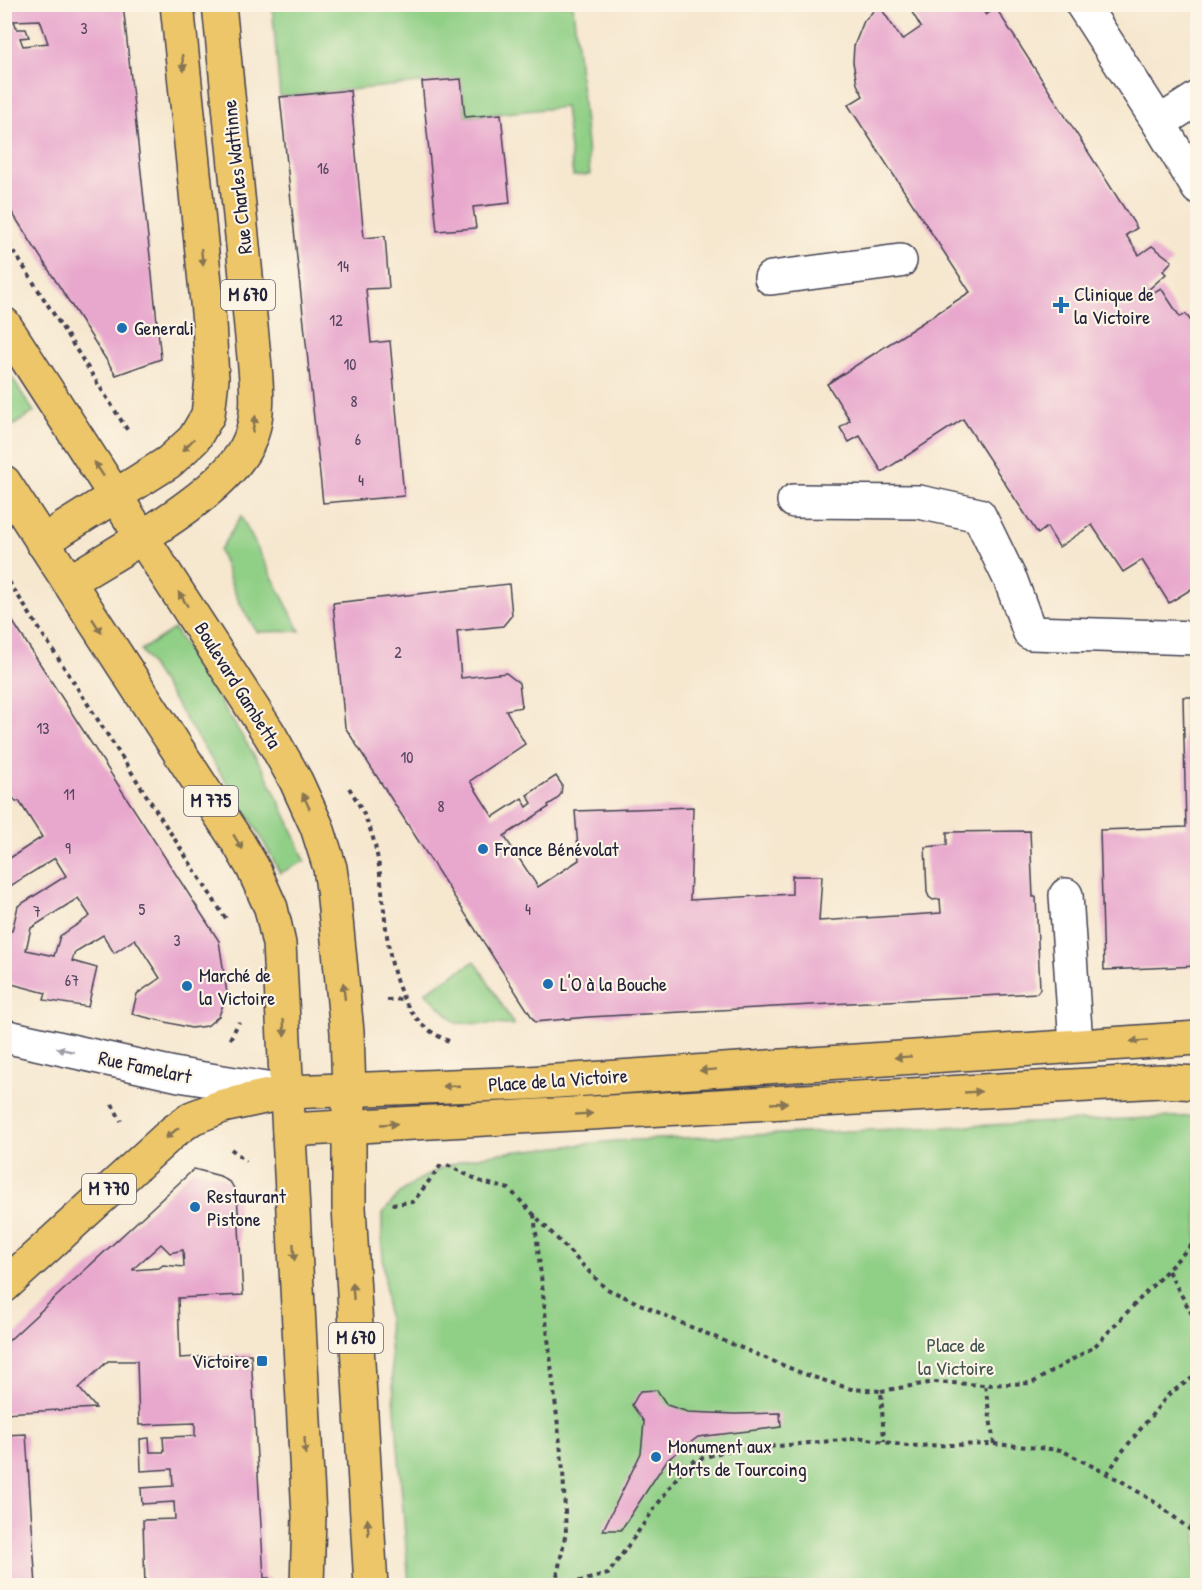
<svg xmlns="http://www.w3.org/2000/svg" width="1202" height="1590" font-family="'Patrick Hand',sans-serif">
<rect width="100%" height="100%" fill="#fcf5e5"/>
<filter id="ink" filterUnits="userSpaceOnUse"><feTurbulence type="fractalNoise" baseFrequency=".0167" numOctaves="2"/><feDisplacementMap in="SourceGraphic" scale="12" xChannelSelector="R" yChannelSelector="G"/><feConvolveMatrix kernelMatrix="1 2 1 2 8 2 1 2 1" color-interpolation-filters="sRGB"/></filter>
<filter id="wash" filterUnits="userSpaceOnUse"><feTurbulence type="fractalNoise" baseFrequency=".008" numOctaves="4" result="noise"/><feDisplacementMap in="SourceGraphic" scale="24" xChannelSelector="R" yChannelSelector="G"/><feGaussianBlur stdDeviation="1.35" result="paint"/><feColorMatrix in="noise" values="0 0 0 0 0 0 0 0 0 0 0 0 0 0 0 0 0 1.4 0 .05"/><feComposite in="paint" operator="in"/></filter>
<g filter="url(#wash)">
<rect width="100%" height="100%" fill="#f6e7cf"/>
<!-- green -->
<g fill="#90cf86" stroke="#597860" stroke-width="1.5">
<path d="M 272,5 L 573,5 L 590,175 L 573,176 L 565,107 L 465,117 L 461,79 L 280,97 Z"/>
<path d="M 5,367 L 34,412 L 5,431 L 4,431 Z"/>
<path d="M 241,516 L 300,631 L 257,632 C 247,616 237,601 231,583 C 227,571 225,562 219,551 Z"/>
<path d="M 174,629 L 265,772 L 289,822 L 305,861 L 280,873 L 257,830 L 141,650 Z"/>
<path d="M 475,961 L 514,1025 L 456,1023 L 425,992 Z"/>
<path d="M 1197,1116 L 1197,1585 L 409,1585 L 382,1245 L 382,1214 L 399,1194 L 415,1182 L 439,1169 L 467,1159 L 500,1153 L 615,1141 Z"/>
</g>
<g id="blocks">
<!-- building -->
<g fill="#e8a8cd" fill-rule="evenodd">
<path d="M 4,4 L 123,4 L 161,359 L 116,375 L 4,200 ZM 40,20 L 48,43 L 23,46 L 20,38 L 29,37 L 26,29 L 17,29 L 14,21 Z"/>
<path d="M 907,4 L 978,4 L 986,15 L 996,8 L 1137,228 L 1126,235 L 1139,255 L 1152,246 L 1172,261 L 1163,271 L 1166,274 L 1147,291 L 1149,295 L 1161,288 L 1180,317 L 1186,314 L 1198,332 L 1198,585 L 1169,603 L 1142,560 L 1123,572 L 1092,525 L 1059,547 L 1047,527 L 1038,534 L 963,419 L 882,472 L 860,436 L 849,442 L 840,428 L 850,420 L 827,384 L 970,292 L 848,105 L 863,96 L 857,84 L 853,62 L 854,46 L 864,21 L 879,5 L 902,40 L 921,27 Z"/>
<path d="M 461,79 L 465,117 L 501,114 L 510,203 L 473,207 L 476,228 L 437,231 L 422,82 Z"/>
<path d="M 350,90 L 364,238 L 385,236 L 389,288 L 366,289 L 371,343 L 390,341 L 404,496 L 323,503 L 280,97 Z"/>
<path d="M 509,584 L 512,615 L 503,626 L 457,631 L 461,678 L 506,673 L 519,683 L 522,707 L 506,710 L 525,744 L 470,781 L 493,817 L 522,798 L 527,807 L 532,803 L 527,795 L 556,776 L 562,785 L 561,794 L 556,800 L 548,805 L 549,807 L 504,836 L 538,887 L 579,860 L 575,811 L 693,807 L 690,900 L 792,894 L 792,876 L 822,876 L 819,921 L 941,913 L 940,899 L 933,900 L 929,897 L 927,892 L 925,847 L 947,845 L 947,832 L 1030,831 L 1033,897 L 1036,897 L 1040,989 L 1037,993 L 588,1017 L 535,1022 L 345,727 L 333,603 Z"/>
<path d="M 4,608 L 219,941 L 227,993 L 219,1016 L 207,1026 L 191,1028 L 132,1014 L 137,994 L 160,978 L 135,939 L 114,953 L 103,935 L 75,952 L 72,961 L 97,968 L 88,1007 L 44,1000 L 46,993 L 4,982 L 4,930 L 12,931 L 18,906 L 66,876 L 55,858 L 4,890 L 4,862 L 42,837 L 19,801 L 16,802 L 4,785 ZM 78,898 L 90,916 L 60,936 L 54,956 L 26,950 L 31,928 Z"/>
<path d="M 1183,697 L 1198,697 L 1198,966 L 1104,970 L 1100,830 L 1186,827 Z"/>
<path d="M 194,1169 L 220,1176 L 231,1183 L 237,1194 L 243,1295 L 178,1298 L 180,1358 L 251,1354 L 264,1578 L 269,1578 L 270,1586 L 145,1586 L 143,1520 L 175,1519 L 174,1502 L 142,1504 L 141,1488 L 173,1486 L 172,1469 L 141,1471 L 140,1439 L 149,1438 L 150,1452 L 164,1452 L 163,1437 L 195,1436 L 195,1423 L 139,1425 L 137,1361 L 108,1361 L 79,1388 L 96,1408 L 4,1413 L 4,1345 ZM 161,1244 L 170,1253 L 183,1250 L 184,1267 L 163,1265 L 159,1268 L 133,1270 L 133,1269 Z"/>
<path d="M 657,1390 L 667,1405 L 688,1412 L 735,1414 L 780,1413 L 781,1427 L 698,1437 L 667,1460 L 621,1530 L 603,1530 L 641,1453 L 644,1422 L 632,1405 L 640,1391 Z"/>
<path d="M 26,1434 L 36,1586 L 4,1586 L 4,1435 Z"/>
</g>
</g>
</g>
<g filter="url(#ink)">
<use href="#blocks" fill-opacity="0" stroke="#424051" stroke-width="1.5"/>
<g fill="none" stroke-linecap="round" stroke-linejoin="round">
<defs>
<g id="minor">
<path d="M 1082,4 L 1159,123 L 1198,98"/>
<path d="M 1159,123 L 1198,188"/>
<path d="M 771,278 L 900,261"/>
<path d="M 794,501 L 919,502 L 979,515 L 1011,581 L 1030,633 L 1198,638"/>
<path d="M 1066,895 L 1076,1045"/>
<path d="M 4,1036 L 179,1075 L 285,1092"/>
</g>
<g id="major">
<path d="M 4,324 L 270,735 L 296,781 L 317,827 L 330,868 L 333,889 L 347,1032 L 349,1091 L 349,1207 L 371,1586"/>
<path d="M 4,482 L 239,844 L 253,868 L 271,908 L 279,944 L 309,1516 L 307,1586"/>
<path d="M 42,542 L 169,462 L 194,439 L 208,415 L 212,379 L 209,322 L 177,4"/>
<path d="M 69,582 C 118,551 230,492 250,439 C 259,416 257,390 255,367 L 219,4"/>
<path d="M 289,1130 L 1161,1081 L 1198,1083"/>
<path d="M 4,1286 L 173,1132 L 192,1118 L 223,1106 L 287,1092 L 528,1083 L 1198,1038"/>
</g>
</defs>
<!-- minor casing -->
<use href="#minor" stroke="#424051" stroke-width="36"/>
<!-- major casing -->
<use href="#major" stroke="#424051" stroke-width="36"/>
<!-- path -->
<g stroke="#424051" stroke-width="4" stroke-dasharray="4.5 4.5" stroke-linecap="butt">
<path d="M 4,236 L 128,431"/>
<path d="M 4,574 L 226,919"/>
<path d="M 349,788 C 359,803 368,821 373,838 C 392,902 373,1012 449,1041"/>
<path d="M 387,1000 L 403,999"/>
<path d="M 230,1039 L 239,1022"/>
<path d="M 112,1104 L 121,1121"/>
<path d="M 231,1149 L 246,1161"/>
<path d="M 447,1165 L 482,1182 L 509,1189 L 605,1288 L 686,1325 L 804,1374 L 851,1389 L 881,1391 L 884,1441"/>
<path d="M 392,1204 L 413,1202 L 441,1165"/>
<path d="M 534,1214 L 563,1470 L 566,1532 L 555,1586"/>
<path d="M 1168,1271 L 1198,1325"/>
<path d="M 881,1391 L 934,1382 L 985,1385 L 1032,1383 L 1094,1347 L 1198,1238"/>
<path d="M 994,1444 L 1061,1450 L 1123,1482 L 1159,1505 L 1198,1536"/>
<path d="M 1107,1474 L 1121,1453 L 1169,1394 L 1198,1374"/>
<path d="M 561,1586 L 608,1574 L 687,1463 L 725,1451 L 863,1438 L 907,1446 L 994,1444 L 985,1385"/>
</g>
<!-- minor -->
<use href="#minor" stroke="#fff" stroke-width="33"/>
<!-- major -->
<use href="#major" stroke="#ecc669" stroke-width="33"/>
</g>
<!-- one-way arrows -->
<defs><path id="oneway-solid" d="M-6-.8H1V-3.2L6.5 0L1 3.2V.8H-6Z" transform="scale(1.5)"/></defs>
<g fill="#877452">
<use href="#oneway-solid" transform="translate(183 63) rotate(84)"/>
<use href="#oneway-solid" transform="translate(202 257) rotate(84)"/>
<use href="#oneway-solid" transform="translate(254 424) rotate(-79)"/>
<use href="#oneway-solid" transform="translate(188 445) rotate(134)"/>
<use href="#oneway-solid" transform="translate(99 469) rotate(-123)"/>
<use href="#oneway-solid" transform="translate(183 599) rotate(-123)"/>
<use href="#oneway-solid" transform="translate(97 626) rotate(57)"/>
<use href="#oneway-solid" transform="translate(306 801) rotate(-115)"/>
<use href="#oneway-solid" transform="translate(238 842) rotate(58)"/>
<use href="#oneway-solid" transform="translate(344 991) rotate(-96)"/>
<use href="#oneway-solid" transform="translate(284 1028) rotate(87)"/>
<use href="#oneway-solid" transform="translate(1139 1041) rotate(177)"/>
<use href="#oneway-solid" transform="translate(903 1057) rotate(176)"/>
<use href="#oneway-solid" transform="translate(708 1070) rotate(176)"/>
<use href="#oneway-solid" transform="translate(451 1086) rotate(178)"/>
<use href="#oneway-solid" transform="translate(973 1092) rotate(-3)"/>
<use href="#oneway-solid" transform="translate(779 1103) rotate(-3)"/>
<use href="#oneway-solid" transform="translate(584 1114) rotate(-3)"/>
<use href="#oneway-solid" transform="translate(389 1124) rotate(-3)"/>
<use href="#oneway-solid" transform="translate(172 1133) rotate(141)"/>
<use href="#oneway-solid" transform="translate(294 1252) rotate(86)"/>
<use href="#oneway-solid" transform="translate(353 1291) rotate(-94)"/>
<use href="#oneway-solid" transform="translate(305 1446) rotate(87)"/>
<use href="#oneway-solid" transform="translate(368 1527) rotate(-94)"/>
</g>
<use fill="#9c9ca7" href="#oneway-solid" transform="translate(65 1050) rotate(-167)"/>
</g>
<!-- markers -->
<g fill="#1f6fb2" stroke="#fcf5e5" stroke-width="2">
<path d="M1058 296h6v6h6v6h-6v6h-6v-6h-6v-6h6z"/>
<circle cx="122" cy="328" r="6"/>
<circle cx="483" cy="849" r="6"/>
<circle cx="548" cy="984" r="6"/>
<circle cx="187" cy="986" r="6"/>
<circle cx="195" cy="1207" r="6"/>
<rect x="256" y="1355" width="12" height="12" rx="3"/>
<circle cx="656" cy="1457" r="6"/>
</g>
<g text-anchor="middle" stroke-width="4.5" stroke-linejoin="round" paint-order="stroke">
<!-- number labels -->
<g font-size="16" fill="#544460">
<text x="84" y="34">3</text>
<text x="323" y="174">16</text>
<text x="343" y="272">14</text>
<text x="336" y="326">12</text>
<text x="350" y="370">10</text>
<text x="354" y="407">8</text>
<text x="358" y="445">6</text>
<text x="361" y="486">4</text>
<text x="398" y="658">2</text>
<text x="43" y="734">13</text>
<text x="407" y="763">10</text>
<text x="69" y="800">11</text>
<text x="441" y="812">8</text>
<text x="68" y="854">9</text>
<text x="142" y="915">5</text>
<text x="528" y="915">4</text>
<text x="37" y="917">7</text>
<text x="177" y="946">3</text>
<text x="72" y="986">67</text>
</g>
<!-- shield labels -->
<g fill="#fcf5e5" stroke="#63616e" stroke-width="1.5">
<rect x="221" y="280" width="54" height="30" rx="4.5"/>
<rect x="184" y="786" width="54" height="30" rx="4.5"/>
<rect x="82" y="1174" width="54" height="30" rx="4.5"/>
<rect x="329" y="1323" width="54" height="30" rx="4.5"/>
</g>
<g font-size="18" font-weight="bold" fill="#22223b">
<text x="248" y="301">M 670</text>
<text x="211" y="807">M 775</text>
<text x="109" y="1195">M 770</text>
<text x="356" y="1344">M 670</text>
</g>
<!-- street labels -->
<g font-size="20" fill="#22223b" stroke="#fcf5e5">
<text transform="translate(237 177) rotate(-96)" y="7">Rue Charles Wattinne</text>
<text transform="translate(238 685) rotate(58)" y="7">Boulevard Gambetta</text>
<text transform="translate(145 1067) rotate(12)" y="7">Rue Famelart</text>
<text transform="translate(558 1080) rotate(-4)" y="7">Place de la Victoire</text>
</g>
<!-- poi labels -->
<g font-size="20" fill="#22223b" stroke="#fcf5e5" text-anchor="start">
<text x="1074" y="301">Clinique de<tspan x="1074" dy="23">la Victoire</tspan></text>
<text x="134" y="335">Generali</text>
<text x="495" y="856">France Bénévolat</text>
<text x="199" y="982">Marché de<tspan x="199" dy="23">la Victoire</tspan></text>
<text x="560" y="991">L'O à la Bouche</text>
<text x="207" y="1203">Restaurant<tspan x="207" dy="23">Pistone</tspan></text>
<text x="250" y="1368" text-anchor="end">Victoire</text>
<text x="668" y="1453">Monument aux<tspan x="668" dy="23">Morts de Tourcoing</tspan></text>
</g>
<!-- park labels -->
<g font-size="20" fill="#435652" stroke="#fcf5e5">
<text x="956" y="1352">Place de<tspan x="956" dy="23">la Victoire</tspan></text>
</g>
</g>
<!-- margin -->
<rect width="1202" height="1590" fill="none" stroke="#fcf5e5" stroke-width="24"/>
</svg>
